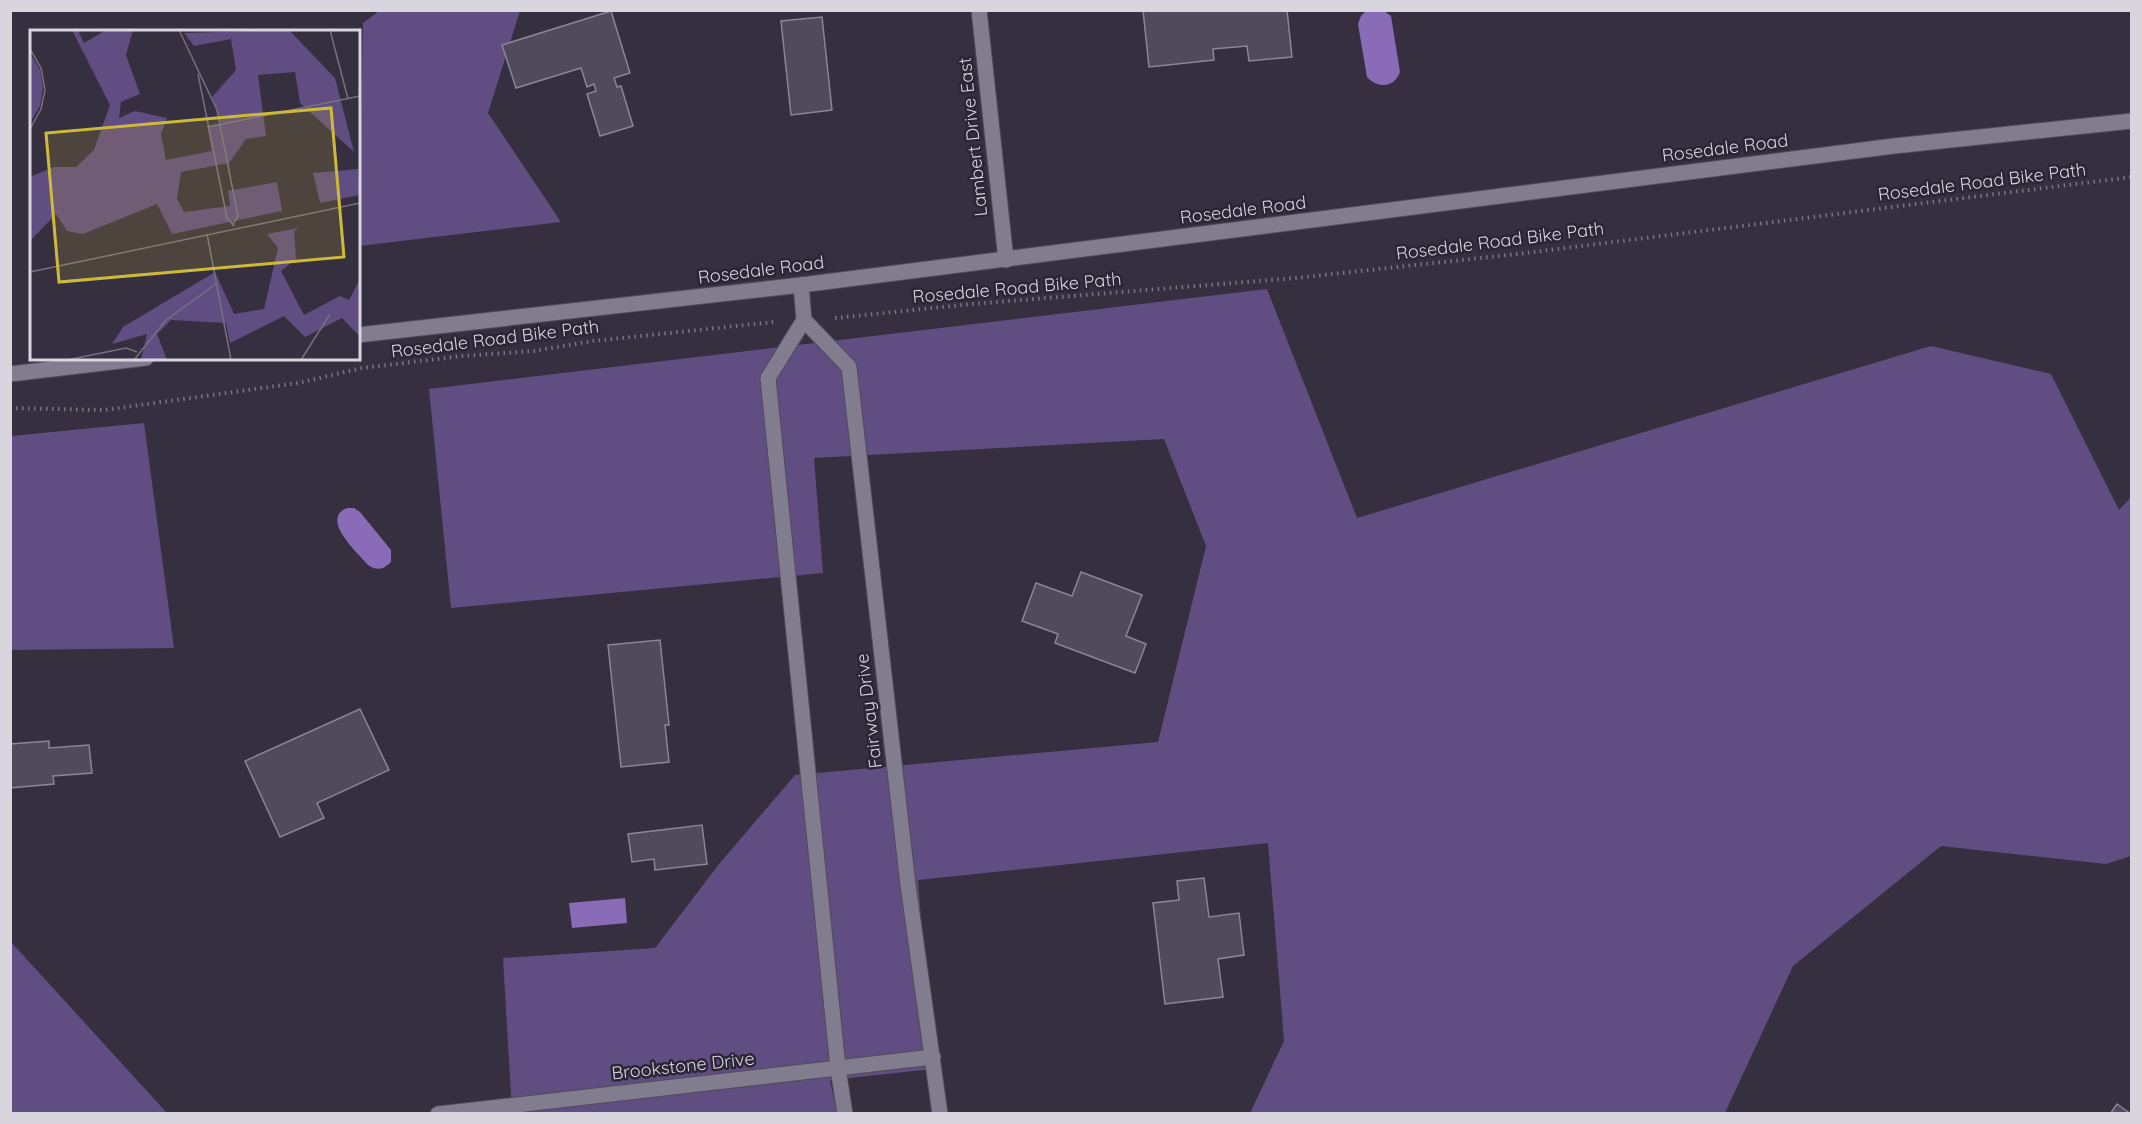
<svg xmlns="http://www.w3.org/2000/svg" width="2142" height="1124" font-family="Quicksand,sans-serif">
<rect width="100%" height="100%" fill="#352f3f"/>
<!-- green -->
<g fill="#604d81">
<path d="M 379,11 L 520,11 L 488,113 L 561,222 L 359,246 L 363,23 Z"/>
<path d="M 1267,289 L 1357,518 L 1931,346 L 2051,374 L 2119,510 L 2131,497 L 2131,856 L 2106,864 L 1941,846 L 1793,966 L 1725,1113 L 1250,1113 L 1284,1041 L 1268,843 L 918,880 L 933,1069 L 830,1080 L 837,1113 L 512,1113 L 503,958 L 655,948 L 719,864 L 795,775 L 1158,742 L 1206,546 L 1164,439 L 814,458 L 823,573 L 451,608 L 429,389 Z"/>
<path d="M 144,423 L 174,648 L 11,650 L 11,436 Z"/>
<path d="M 11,942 L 167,1113 L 11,1113 Z"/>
</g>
<!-- water -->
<g fill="#896bb8">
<path d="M 1367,10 L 1384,11 L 1391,16 L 1400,72 C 1394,88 1378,89 1367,77 L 1358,24 L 1361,16 Z"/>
<path d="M 347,508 L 354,508 L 360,512 L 391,550 L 391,562 C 383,570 377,571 368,565 C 357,552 320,519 347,508 Z"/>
<path d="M 625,898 L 627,923 L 572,928 L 569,903 Z"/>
</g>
<!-- building -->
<g fill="#504a5c" stroke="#8b8598" stroke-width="1.5">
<path d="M 1143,10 L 1287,10 L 1292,57 L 1249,61 L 1247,46 L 1213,49 L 1214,60 L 1149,67 Z"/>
<path d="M 611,11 L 630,73 L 614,78 L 617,87 L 621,86 L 633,126 L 600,136 L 587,94 L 596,91 L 594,84 L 587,87 L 581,68 L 516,88 L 502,45 Z"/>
<path d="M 822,17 L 832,110 L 791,115 L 781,21 Z"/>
<path d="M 1081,572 L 1142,595 L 1126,636 L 1146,644 L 1135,673 L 1055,643 L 1058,634 L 1022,621 L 1036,583 L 1072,596 Z"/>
<path d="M 660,640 L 669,725 L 665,725 L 669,762 L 621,767 L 608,645 Z"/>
<path d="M 360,709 L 389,770 L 317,803 L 324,818 L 280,837 L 245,761 Z"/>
<path d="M 49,741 L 49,748 L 89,745 L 92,773 L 53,776 L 54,784 L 10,788 L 10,744 Z"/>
<path d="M 702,825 L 707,864 L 655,870 L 654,859 L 632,862 L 628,834 Z"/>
<path d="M 1204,878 L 1209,917 L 1239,913 L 1244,955 L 1218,959 L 1223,997 L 1165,1004 L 1153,903 L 1179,900 L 1177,881 Z"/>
<path d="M 2117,1104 L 2131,1114 L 2110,1114 Z"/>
</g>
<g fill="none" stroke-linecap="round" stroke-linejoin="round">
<defs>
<g id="minor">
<path d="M 979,10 L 1006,260"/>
<path d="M 801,285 L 804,320 L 768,378 L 838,1068 L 845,1114"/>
<path d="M 804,320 L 849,367 L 908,885 L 940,1114"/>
<path d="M 358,335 L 801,285 L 1894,146 L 2132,121"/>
<path d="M 10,374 L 146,358"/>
<path d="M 438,1114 L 933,1057"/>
</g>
</defs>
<!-- minor casing -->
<use href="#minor" stroke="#514c5a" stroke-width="17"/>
<!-- path -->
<g stroke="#7a7582" stroke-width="4" stroke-dasharray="1.5 4.5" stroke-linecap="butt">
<path d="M 835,318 L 972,304 L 1296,278 L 1526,253 L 2132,177"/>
<path d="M 10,408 L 104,410 L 298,383 L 362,368 L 462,356 L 534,351 L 593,341 L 774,322"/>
</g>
<!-- minor -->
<use href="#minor" stroke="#827c8f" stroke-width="15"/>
</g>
<g text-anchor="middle" stroke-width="5" stroke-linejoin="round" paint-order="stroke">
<!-- street labels -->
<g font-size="18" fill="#d8d5df" stroke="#2b2535">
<text transform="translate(973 137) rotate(-96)" y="6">Lambert Drive East</text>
<text transform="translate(1725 148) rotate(-7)" y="6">Rosedale Road</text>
<text transform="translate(1982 182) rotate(-7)" y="6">Rosedale Road Bike Path</text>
<text transform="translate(1243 210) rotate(-7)" y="6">Rosedale Road</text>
<text transform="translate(1500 241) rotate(-7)" y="6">Rosedale Road Bike Path</text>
<text transform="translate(761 270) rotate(-7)" y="6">Rosedale Road</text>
<text transform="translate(1017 288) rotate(-5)" y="6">Rosedale Road Bike Path</text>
<text transform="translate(495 339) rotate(-7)" y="6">Rosedale Road Bike Path</text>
<text transform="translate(869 711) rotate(-97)" y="6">Fairway Drive</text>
<text transform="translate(683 1066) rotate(-6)" y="6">Brookstone Drive</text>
</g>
</g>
<!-- overview -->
<g transform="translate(30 30)">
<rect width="330" height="330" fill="#352f3f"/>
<path d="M 42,0 L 48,0 L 54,13 L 76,0 L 103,0 L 96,25 L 110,64 L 91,72 L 89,88 L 105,81 L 137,88 L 131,104 L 136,130 L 182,121 L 177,96 L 191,93 L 182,67 L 206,40 L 201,9 L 164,16 L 154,3 L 259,0 L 305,48 L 324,122 L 270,73 L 265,42 L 228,45 L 236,106 L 216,109 L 199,133 L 151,142 L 147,169 L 154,182 L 200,176 L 198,161 L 247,152 L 252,181 L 142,204 L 127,174 L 53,204 L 37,201 L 26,184 L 0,211 L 0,147 L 24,137 L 46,137 L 64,120 L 80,75 ZM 0,23 L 10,40 L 13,57 L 10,76 L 0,93 ZM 328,139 L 330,165 L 290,173 L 283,143 ZM 269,198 L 264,201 L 266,229 L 251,241 L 274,285 L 310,266 L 319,270 L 330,249 L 330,307 L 312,288 L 275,307 L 254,286 L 200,313 L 196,293 L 141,290 L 127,304 L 137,330 L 111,330 L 117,304 L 82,314 L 93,297 L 185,242 L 204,284 L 234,279 L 248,218 L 237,204 Z" fill="#604d81"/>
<path fill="none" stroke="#76717f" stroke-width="1.5" d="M 149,0 L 187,80 L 208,186 L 203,194M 300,0 L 318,69M 0,19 L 11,38 L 15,60 L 11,79 L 0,99M 168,44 L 197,188 L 204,196M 178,97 L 330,66M 177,204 L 201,330M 0,242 L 330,173M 37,330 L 96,318 L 107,322M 104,330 L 135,291 L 187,253M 271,330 L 300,284"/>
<path fill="#ceb938" fill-opacity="0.15" stroke="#ceb938" stroke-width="3" d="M 301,78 L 314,227 L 29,252 L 16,103 Z"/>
<rect width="330" height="330" fill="none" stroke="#d8d5df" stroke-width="3"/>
</g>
<!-- border -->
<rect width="2142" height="1124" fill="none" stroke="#d8d5df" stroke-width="24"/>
</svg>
